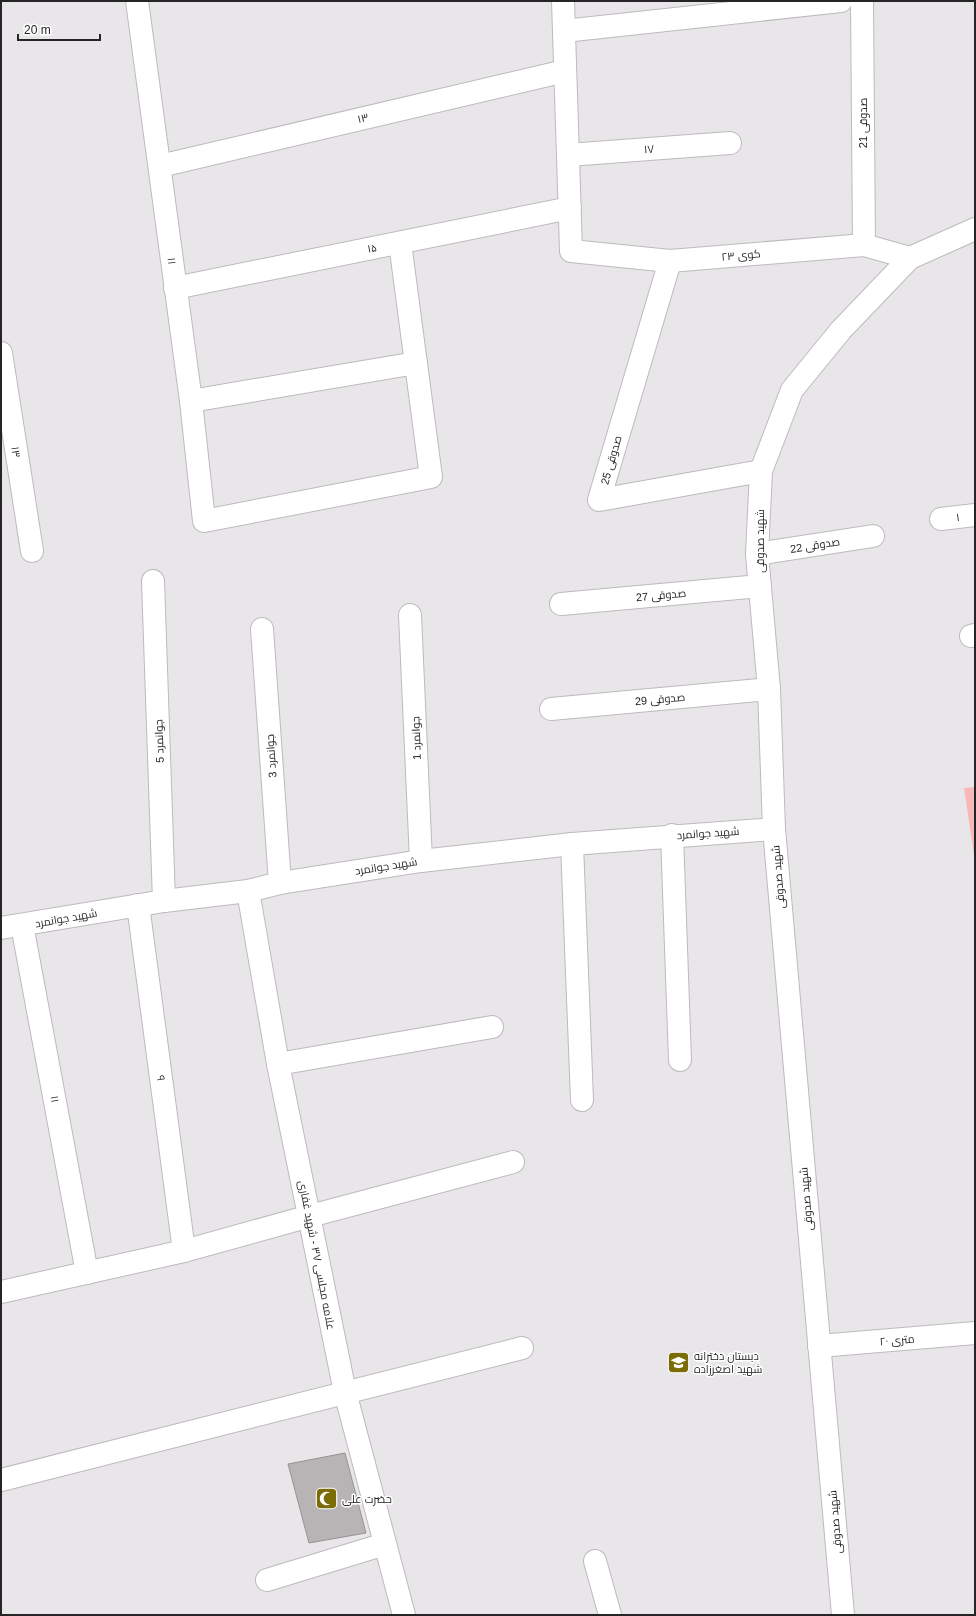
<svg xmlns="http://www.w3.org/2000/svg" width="976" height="1616" font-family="Helvetica,Cairo,sans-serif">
<rect width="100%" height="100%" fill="#e9e6e9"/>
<!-- green -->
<path fill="#f8b8ba" d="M 975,787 L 975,862 L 964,788 Z"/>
<!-- building -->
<path fill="#b8b4b6" stroke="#969294" d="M 345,1453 L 366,1533 L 309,1543 L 288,1464 Z"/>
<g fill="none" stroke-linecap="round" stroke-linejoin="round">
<defs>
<g id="street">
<path d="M 137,1 L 191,401 L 204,521 L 431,477 L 400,243"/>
<path d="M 862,1 L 864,245"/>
<path d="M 564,31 L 841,1"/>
<path d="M 568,155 L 730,143"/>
<path d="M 160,166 L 565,71"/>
<path d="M 670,261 L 599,500 L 761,471"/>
<path d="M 175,288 L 570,208"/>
<path d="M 1,353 L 32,551"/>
<path d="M 191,401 L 416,363"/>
<path d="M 941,519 L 975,515"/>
<path d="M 757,554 L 873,536"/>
<path d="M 153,581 L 164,901"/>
<path d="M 561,604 L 760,586"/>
<path d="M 410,615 L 421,861"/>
<path d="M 262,629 L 280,883"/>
<path d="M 971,636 L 975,635"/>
<path d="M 551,709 L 769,689"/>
<path d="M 672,835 L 680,1060"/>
<path d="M 572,844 L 582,1100"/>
<path d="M 248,891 L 278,1064 L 345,1392 L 404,1615"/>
<path d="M 138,905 L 184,1251"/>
<path d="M 22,925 L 87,1273"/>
<path d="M 1,928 L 164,901 L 248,891 L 280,883 L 421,861 L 572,844 L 774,829"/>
<path d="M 278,1064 L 492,1027"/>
<path d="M 1,1292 L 184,1251 L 310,1216 L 513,1162"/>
<path d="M 1,1480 L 522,1348"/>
<path d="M 595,1561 L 610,1615"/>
<path d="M 267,1580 L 385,1544"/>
</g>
<g id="secondary">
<path d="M 563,1 L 571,251 L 670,261 L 864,245 L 910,258"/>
<path d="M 819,1346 L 975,1333"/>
<path d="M 843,1615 L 774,829 L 769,689 L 757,554 L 761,471 L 792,390 L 841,330 L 910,258 L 975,229"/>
</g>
</defs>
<!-- street casing -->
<use href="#street" stroke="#bdbabd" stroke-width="24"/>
<!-- secondary casing -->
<use href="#secondary" stroke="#bdbabd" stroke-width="24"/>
<!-- street -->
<use href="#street" stroke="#fff" stroke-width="22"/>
<!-- secondary -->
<use href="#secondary" stroke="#fff" stroke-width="22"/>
</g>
<!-- icons -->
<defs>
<symbol id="school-square" viewBox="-11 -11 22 22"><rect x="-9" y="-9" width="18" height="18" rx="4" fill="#7b6c05" stroke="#fff"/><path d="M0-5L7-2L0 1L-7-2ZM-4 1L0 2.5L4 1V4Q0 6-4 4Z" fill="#fff"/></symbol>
<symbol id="mosque-square" viewBox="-11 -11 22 22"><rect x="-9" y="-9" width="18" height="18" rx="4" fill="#7b6c05" stroke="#fff"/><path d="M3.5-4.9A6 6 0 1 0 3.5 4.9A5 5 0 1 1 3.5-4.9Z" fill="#fff"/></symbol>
</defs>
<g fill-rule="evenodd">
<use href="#school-square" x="666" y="1350" width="25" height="25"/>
<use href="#mosque-square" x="314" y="1486" width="25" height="25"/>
</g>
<g text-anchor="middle" stroke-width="3" stroke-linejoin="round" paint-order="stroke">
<!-- street labels -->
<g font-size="11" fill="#262526" stroke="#fff">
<text transform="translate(363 118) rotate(-13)" y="4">۱۳</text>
<text transform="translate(863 123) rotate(-90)" y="4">صدوقی 21</text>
<text transform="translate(649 149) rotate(-4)" y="4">۱۷</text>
<text transform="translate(372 248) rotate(-11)" y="4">۱۵</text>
<text transform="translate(741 255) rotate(-5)" y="4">کوی ۲۳</text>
<text transform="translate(172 261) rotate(83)" y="4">۱۱</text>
<text transform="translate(16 452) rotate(81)" y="4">۱۳</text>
<text transform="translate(611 460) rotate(-74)" y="4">صدوقی 25</text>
<text transform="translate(958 517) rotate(-8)" y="4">۱</text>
<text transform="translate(760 541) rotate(-90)" y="4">شهید صدوقی</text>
<text transform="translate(815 545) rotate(-9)" y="4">صدوقی 22</text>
<text transform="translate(661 595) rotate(-5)" y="4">صدوقی 27</text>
<text transform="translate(660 699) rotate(-5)" y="4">صدوقی 29</text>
<text transform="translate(416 738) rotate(-92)" y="4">جوانمرد 1</text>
<text transform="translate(159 741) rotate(-92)" y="4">جوانمرد 5</text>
<text transform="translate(271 756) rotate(-94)" y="4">جوانمرد 3</text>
<text transform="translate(708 833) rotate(-4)" y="4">شهید جوانمرد</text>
<text transform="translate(386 866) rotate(-9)" y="4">شهید جوانمرد</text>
<text transform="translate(778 877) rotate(-95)" y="4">شهید صدوقی</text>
<text transform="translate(66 918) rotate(-10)" y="4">شهید جوانمرد</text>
<text transform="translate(161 1078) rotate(82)" y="4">۹</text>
<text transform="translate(55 1099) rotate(79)" y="4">۱۱</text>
<text transform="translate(806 1199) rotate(-95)" y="4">شهید صدوقی</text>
<text transform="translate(317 1255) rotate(79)" y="4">علامه مجلسی ۳۷ - شهید غفاری</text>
<text transform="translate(897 1340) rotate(-5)" y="4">۲۰ متری</text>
<text transform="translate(835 1522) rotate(-95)" y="4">شهید صدوقی</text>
</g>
<!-- poi labels -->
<g font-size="11" fill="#262526" stroke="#fff" text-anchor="start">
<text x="694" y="1360">دبستان دخترانه<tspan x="694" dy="13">شهید اصغرزاده</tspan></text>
<text x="342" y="1503">حضرت علی</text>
</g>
</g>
<!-- border -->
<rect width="976" height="1616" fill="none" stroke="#262526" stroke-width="4"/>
<!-- scale -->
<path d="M18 34v6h82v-6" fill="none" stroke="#262526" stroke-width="2"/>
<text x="24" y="34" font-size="12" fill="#262526" stroke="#ffffff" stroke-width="3" paint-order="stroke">20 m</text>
</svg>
